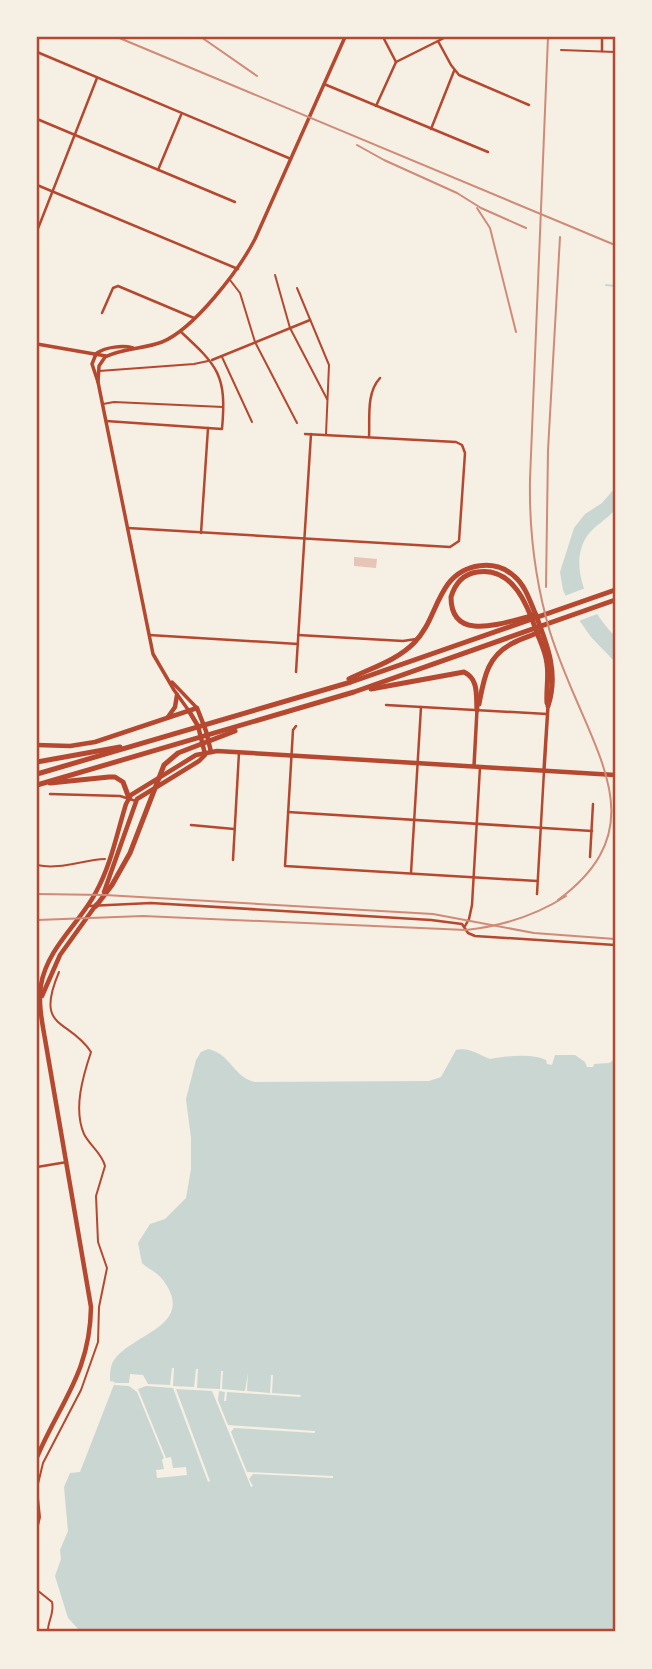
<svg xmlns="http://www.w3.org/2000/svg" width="652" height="1669" font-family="Signika,sans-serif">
<rect width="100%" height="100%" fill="#f6efe4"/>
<!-- water -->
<g fill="#c9d6d2">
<path d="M 615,488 L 615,510 C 607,519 594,526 587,536 C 566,568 592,613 615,636 L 615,662 L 591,637 L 572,610 L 563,590 L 560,572 L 574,528 L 585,514 L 602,503 Z"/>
<path d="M 208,1049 C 230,1053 234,1078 255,1082 L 429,1081 L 441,1077 L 456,1050 C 470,1047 478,1055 490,1059 C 505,1056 532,1053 546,1060 L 547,1064 L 552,1065 L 555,1055 L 575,1055 L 585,1062 L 587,1067 L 593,1067 L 594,1064 L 609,1063 L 615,1059 L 615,1632 L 81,1632 L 68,1618 L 55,1576 L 61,1559 L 60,1550 L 68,1531 L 64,1487 L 70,1473 L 80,1472 L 115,1382 L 110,1381 C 110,1374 110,1366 114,1360 C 133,1333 197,1326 163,1280 C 157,1272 148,1269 142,1263 L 138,1243 L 150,1224 L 165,1219 L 186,1198 L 191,1169 L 191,1138 L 186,1099 L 196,1060 L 201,1052 Z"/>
</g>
<!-- pier -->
<g fill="#f6efe4">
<path d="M 588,587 L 600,613 L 576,622 L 562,597 Z"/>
<path d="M 172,1368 L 174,1368 L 173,1386 L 194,1387 L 196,1369 L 198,1369 L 197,1388 L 220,1389 L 221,1371 L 223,1371 L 222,1389 L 245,1391 L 248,1373 L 247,1391 L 270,1393 L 271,1375 L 273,1375 L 272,1393 L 301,1395 L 300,1397 L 227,1392 L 226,1401 L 224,1401 L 225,1392 L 219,1391 L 218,1400 L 228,1425 L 315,1431 L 315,1433 L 234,1428 L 231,1432 L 247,1472 L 333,1476 L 333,1478 L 253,1474 L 249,1479 L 253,1486 L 251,1487 L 212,1391 L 176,1389 L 210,1481 L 208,1482 L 173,1388 L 146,1386 L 138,1389 L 166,1458 L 171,1457 L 173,1468 L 186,1467 L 187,1475 L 157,1478 L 156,1470 L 164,1469 L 162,1460 L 164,1458 L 137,1392 L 129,1386 L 114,1385 L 115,1383 L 129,1383 L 130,1374 L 143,1375 L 148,1384 L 170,1385 Z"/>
</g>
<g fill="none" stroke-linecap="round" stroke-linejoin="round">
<!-- stream -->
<path stroke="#c9d6d2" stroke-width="2" d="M 606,285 L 615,286"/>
</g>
<!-- building -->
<path fill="#e6c5b7" d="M 354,557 L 377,559 L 376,568 L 354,566 Z"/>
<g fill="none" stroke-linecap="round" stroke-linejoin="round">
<!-- path -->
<g stroke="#b5482f" stroke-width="2">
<path d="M 37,865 C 60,870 82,860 105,859"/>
<path d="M 37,1530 L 40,1517 L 37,1488 L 43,1463 L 81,1390 L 98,1342 L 99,1307 L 107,1268 L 98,1242 L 96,1196 L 105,1166 C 102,1153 90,1146 84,1134 C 73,1109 83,1076 91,1052 C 69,1018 34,1031 59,972"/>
<path d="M 37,1590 L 52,1602 C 55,1613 47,1622 48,1632"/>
</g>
<!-- service -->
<g stroke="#b5482f" stroke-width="2">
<path d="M 561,50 L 615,52"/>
<path d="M 275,275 L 290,328 L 327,399"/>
<path d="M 230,280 L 240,293 L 255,342 L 297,423"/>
<path d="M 297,288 L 329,365 L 326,434"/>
<path d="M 222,357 L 252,422"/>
<path d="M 99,371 L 194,364 L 208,361"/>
<path d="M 103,404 L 114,402 L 223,407"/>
</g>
<!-- minor -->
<g stroke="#b5482f" stroke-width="2.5">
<path d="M 383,37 L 396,62"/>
<path d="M 438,41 L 451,65 L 459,75 L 529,105"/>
<path d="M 602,51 L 602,37"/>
<path d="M 37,52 L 291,159"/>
<path d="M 324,84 L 488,152"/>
<path d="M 376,106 L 396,62 L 446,37"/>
<path d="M 37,119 L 235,202"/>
<path d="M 431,129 L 454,71"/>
<path d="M 158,170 L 181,115"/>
<path d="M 37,185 L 238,269"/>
<path d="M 37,231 L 97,78"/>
<path d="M 102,313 L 113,288 L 118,286 L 194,318"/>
<path d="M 212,360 L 310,320"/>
<path d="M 106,421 L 222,429 C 227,375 218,366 180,331"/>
<path d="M 369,437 C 370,418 366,393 380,378"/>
<path d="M 128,528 L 450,547 L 459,541 L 465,453 L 462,445 L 456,442 L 305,434"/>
<path d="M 201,533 L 208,428"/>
<path d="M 149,635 L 298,644"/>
<path d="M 298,635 L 403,641 L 416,639"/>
<path d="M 296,672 L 311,434"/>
<path d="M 386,705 L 547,714"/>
<path d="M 296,726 L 293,730 L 285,866 L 537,881"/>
<path d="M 50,794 L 120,796 L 136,801"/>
<path d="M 288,812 L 592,831"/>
<path d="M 191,825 L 234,829"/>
<path d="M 590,857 L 593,804"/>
<path d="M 233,860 L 239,752"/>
<path d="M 411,873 L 421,707"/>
<path d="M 537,894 L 544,771"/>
<path d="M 88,906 L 151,903 L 431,920 L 462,924 L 468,933 L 475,936 L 615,945"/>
<path d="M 465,926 L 469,919 L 472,905 L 480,767"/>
<path d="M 37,1167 L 67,1162"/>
</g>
<!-- tertiary -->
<g stroke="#b5482f" stroke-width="3.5">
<path d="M 37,344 L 106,356"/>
<path d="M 97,353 C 106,347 123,345 133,348"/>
<path d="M 96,354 L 92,364 L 98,382 L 153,654 L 174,690 L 189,711"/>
<path d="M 98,382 L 99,366 L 105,357 C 122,348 144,349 162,342 C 194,329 239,270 255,239 L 345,37"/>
<path d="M 172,682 L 197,708"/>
<path d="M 474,766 L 477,710"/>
<path d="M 544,770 L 548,706"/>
</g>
<!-- secondary -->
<g stroke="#b5482f" stroke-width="4.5">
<path d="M 189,711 L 198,726 L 205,754"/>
<path d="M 168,717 L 175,707 L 177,695"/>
<path d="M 37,745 L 70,746 L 95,742 L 197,708 L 206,731 L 211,752"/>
<path d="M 104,892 L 137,799 L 199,761 L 205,755"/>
<path d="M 42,996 L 60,955 L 96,905"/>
<path d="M 37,1457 C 61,1401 90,1372 91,1307 L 45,1039 C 42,1022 38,1002 41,985 C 47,948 80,923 96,892 C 111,865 117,833 126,804 L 131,795 L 196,755 L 217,751 L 615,775"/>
</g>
<!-- motorway -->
<g stroke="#b5482f" stroke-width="5">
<path d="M 536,615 C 509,620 451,646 451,597 C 455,584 463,574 477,572 C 513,566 528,606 537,633 C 541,643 546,653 547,664 C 549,677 546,690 547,703"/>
<path d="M 349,679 C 371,668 396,661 414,643 C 431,626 434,603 448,584 C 464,563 495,559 514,576 C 525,585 530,601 535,613 C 547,644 559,673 548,706"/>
<path d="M 371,689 L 464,672 C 479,679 476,696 477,710"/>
<path d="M 479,704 C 484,678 487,656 513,643 C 522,638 531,636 539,632"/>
<path d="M 37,762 L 120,747"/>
<path d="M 37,774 L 351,682 L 615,590"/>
<path d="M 50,783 L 109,777 L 115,777 L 123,782 L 129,798"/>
<path d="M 37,785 L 354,692 L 615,600"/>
<path d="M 96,906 L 112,885 L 130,853 L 164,765 L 178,753 L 235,731"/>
</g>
<!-- tram -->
<path stroke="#cf8b77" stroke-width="2" d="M 37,894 L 105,895 L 433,914 L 534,933 L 615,939"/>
<!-- rail -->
<g stroke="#cf8b77" stroke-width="2">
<path d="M 117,37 L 615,245"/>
<path d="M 201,37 L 257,76"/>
<path d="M 548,37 L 530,479 C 529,531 535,581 550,632 C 557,654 566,676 575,697 C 609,776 643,837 558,900"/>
<path d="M 357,145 L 384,160 L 457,193 L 481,208 L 526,228"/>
<path d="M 477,208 L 490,228 L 516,332"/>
<path d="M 546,587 L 548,450 L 560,237"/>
<path d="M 37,920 L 143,916 L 466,930 C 502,926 535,916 566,896"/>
</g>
</g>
<!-- border -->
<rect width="652" height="1669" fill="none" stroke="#f6efe4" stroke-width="77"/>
<rect x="38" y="38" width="576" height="1592" fill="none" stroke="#b5482f" stroke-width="2.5"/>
</svg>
